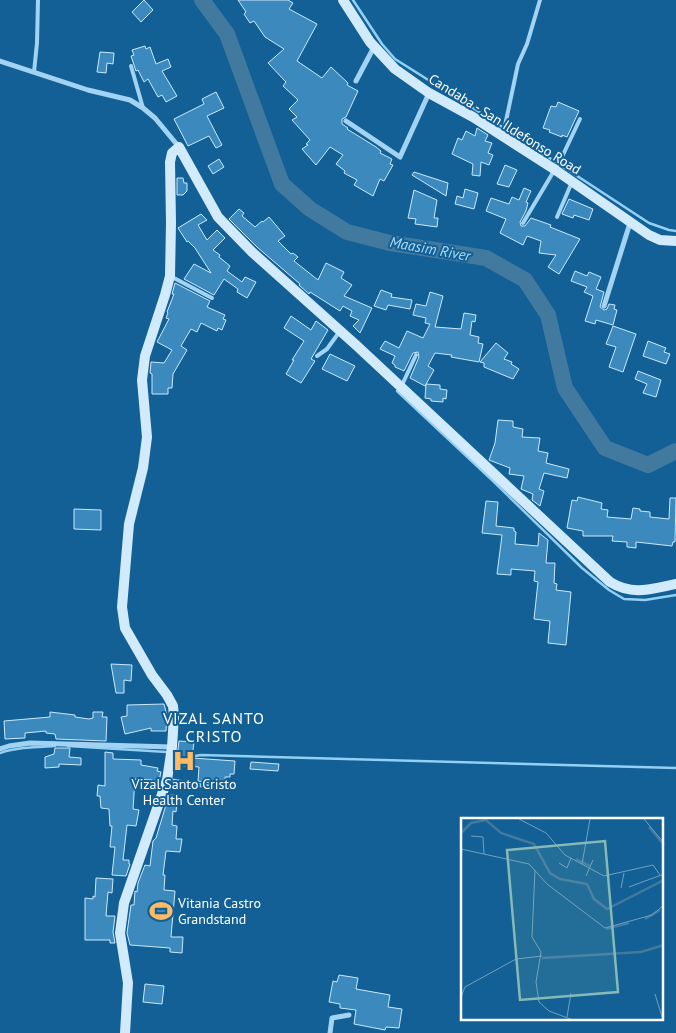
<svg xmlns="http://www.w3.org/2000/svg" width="676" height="1033" font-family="'PT Sans',sans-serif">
<rect width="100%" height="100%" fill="#126095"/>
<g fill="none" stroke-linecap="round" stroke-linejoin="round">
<!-- stream -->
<g stroke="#94d0f6" stroke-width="2.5">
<path d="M 353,0 L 382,44 L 395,59 L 484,115 L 649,223 L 669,230 L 676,231"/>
<path d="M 397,391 L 492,480 L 582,568 L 609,590 L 624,599 L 645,600 L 676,595"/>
<path d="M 68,746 L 167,752"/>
<path d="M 0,753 C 18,747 37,747 55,746"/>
<path d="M 189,757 L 201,755 L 676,768"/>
</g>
<!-- river -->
<path stroke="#427a9f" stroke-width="16" d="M 202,0 L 227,34 L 282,184 L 310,209 L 347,232 L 390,243 L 486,258 L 525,280 L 548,315 L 565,388 L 605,448 L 648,465 L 676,451"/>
</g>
<!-- building -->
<g fill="#3b89bd" stroke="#cae9fd">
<path d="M 144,0 L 153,10 L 141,22 L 132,12 Z"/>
<path d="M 238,0 L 288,0 L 293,3 L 289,9 L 317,24 L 297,61 L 322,78 L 331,67 L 348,83 L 347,85 L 358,91 L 346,117 L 342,119 L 342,124 L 348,128 L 347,129 L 376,147 L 381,151 L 380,153 L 392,159 L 390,164 L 393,165 L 384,181 L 380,179 L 373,196 L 354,185 L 357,180 L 344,173 L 345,171 L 336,164 L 343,155 L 330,147 L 316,165 L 302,149 L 308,145 L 306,144 L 310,140 L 292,120 L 297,117 L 289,109 L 298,100 L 283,86 L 286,82 L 268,63 L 284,49 L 265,37 L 254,21 L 250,23 L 244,14 L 246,12 Z"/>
<path d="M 145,46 L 146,49 L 150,47 L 156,64 L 168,59 L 171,67 L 162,71 L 177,96 L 166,102 L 162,95 L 158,97 L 148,79 L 144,82 L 138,70 L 136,71 L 131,56 L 134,55 L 132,50 Z"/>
<path d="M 100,52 L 114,53 L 113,64 L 107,63 L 106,73 L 97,72 Z"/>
<path d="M 216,92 L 224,108 L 207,116 L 222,145 L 216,148 L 209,136 L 188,146 L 174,119 L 204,104 L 202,99 Z"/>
<path d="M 558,102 L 579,111 L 567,137 L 562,135 L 562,137 L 549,132 L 550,130 L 543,128 L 551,106 L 556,107 Z"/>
<path d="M 477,128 L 488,135 L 485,141 L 492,143 L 488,153 L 493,155 L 489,165 L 481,162 L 480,176 L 472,175 L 473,164 L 452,154 L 458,138 L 462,140 L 466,131 L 475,136 Z"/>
<path d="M 219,159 L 224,167 L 213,174 L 208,166 Z"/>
<path d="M 505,165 L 517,170 L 509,187 L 497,184 Z"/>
<path d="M 414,172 L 448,183 L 446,196 L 412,175 Z"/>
<path d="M 177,178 L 183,178 L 184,183 L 187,183 L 187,191 L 183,195 L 177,195 Z"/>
<path d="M 524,188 L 531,191 L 526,202 L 528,203 L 526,211 L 520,222 L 521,226 L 525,226 L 531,218 L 551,225 L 550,227 L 580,239 L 559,274 L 548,267 L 556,255 L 539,253 L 541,241 L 527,236 L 523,245 L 500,233 L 506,219 L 486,211 L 491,198 L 509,204 L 512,197 L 519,200 Z"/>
<path d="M 465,189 L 478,193 L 474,209 L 455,204 L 457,196 L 463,198 Z"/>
<path d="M 414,190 L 437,200 L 434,218 L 438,218 L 437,227 L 415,224 L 416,219 L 408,218 Z"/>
<path d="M 569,199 L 593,209 L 589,220 L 574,215 L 573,218 L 562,214 Z"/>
<path d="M 239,209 L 244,213 L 242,216 L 255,227 L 262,221 L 263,222 L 269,217 L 285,236 L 278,241 L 291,254 L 293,253 L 298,257 L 294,261 L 318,280 L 326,263 L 344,272 L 341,278 L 352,285 L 344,296 L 372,308 L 360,333 L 353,326 L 359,320 L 350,316 L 352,311 L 343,306 L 340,311 L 310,292 L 309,294 L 299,285 L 300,284 L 257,247 L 229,219 Z"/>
<path d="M 201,214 L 207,220 L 198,225 L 207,240 L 217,230 L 225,238 L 213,250 L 220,255 L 219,257 L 230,266 L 227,271 L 242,282 L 245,277 L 256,282 L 247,298 L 237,292 L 238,289 L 224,279 L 214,295 L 184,279 L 194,264 L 211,273 L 195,248 L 188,241 L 187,242 L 178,228 Z"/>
<path d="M 575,271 L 587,276 L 589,272 L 601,277 L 596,289 L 604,292 L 600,307 L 604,310 L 607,309 L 609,304 L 615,305 L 614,309 L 617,310 L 613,325 L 596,320 L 595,324 L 585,321 L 593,296 L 584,292 L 587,287 L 571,281 Z"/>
<path d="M 175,283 L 210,301 L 207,307 L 225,315 L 223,319 L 226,320 L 222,330 L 218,328 L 217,331 L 201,323 L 197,332 L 191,329 L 181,346 L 187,350 L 173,374 L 172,388 L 168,388 L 168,394 L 152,394 L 152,374 L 150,373 L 151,362 L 164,363 L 172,350 L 157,342 L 169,319 L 166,318 L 168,313 L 167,312 L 174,294 L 172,294 Z"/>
<path d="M 381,290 L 392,294 L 391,297 L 412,300 L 410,309 L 388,305 L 386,310 L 374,306 Z"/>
<path d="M 430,292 L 443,296 L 435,327 L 461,329 L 464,313 L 476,315 L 475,322 L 472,321 L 470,335 L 479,337 L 478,343 L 483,344 L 479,362 L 451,357 L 452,355 L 435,353 L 428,366 L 434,370 L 425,386 L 410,378 L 419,357 L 418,352 L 413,353 L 404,371 L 395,367 L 395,365 L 392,363 L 395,356 L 380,349 L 385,341 L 399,348 L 407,331 L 423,338 L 430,324 L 425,323 L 426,318 L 413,315 L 416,304 L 426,306 Z"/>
<path d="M 291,316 L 311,330 L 316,321 L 328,330 L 311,359 L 315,361 L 301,383 L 286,374 L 294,360 L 292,360 L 304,341 L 284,328 Z"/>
<path d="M 613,326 L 636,334 L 623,372 L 609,367 L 616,347 L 606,344 Z"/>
<path d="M 648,341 L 666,348 L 664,352 L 670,354 L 666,364 L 643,356 Z"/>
<path d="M 496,343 L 508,353 L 504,359 L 512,362 L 511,364 L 519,369 L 513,379 L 484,367 L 484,363 L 480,362 Z"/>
<path d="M 330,354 L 355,366 L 347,381 L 322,369 Z"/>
<path d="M 638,371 L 661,380 L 656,397 L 643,393 L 647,384 L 635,379 Z"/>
<path d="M 426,384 L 440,385 L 440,389 L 447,390 L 446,399 L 443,398 L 443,402 L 431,401 L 431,399 L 425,398 Z"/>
<path d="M 498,420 L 513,421 L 513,427 L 523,429 L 522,437 L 540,438 L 538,451 L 548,453 L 546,463 L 569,469 L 567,478 L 544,473 L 539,489 L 544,491 L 540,506 L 532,500 L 533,494 L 521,489 L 524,476 L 509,474 L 510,468 L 489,460 L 495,443 Z"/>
<path d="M 578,497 L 602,503 L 601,509 L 608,510 L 607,517 L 631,519 L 633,508 L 640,509 L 640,511 L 650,512 L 650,517 L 669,519 L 670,498 L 676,498 L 675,542 L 673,542 L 672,546 L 636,542 L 636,548 L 627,547 L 627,542 L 612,541 L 613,536 L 583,536 L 583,531 L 567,528 L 572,500 L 577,501 Z"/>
<path d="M 486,501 L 498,502 L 496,526 L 514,528 L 514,531 L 516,532 L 515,544 L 538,546 L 539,533 L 548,540 L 546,563 L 555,563 L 554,583 L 557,584 L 556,590 L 571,592 L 566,645 L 548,643 L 550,621 L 534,619 L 538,582 L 534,581 L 535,571 L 511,569 L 511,575 L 497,574 L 502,535 L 482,533 Z"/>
<path d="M 74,509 L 101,510 L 101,530 L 74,529 Z"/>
<path d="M 111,664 L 132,665 L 131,681 L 124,680 L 124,693 L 116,693 Z"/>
<path d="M 164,704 L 167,716 L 166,731 L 151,731 L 151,728 L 125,734 L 121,717 L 127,716 L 127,705 Z"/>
<path d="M 50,712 L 75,715 L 75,717 L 89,719 L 93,718 L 93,712 L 103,712 L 102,717 L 107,717 L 106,741 L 56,739 L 55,734 L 46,733 L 46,731 L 25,733 L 25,738 L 5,739 L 4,721 L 50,717 Z"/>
<path d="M 179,741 L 194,742 L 192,758 L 235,761 L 234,774 L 230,774 L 230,777 L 225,777 L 225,783 L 218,783 L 218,784 L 198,781 L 199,767 L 176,765 Z"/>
<path d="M 55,748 L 70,748 L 69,757 L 81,758 L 81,765 L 59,764 L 59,767 L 45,768 L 45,757 L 54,754 Z"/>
<path d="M 105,752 L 113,753 L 113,759 L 141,760 L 141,765 L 158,768 L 157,771 L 161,772 L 158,785 L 151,784 L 152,780 L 135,779 L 133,809 L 139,810 L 136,826 L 127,825 L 123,860 L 129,860 L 129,864 L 130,864 L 126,876 L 112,875 L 115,847 L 110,847 L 112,826 L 110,826 L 109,809 L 101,808 L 100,796 L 97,796 L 98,785 L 105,786 Z"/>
<path d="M 251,762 L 279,764 L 278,771 L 250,769 Z"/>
<path d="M 169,795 L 175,795 L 175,803 L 177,803 L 176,812 L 173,811 L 172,825 L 177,826 L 176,839 L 182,839 L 180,852 L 166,851 L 163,875 L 165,875 L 164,890 L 175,891 L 171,937 L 183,937 L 182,953 L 170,952 L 170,948 L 130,945 L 127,933 L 131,905 L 134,905 L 135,891 L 137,892 L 138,883 L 145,865 L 150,866 L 153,841 L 156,838 Z"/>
<path d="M 96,878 L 113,879 L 112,893 L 108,892 L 106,916 L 115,916 L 113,932 L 115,943 L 110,943 L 110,940 L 85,940 L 85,898 L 93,899 L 93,896 L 95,897 Z"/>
<path d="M 339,975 L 358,978 L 356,989 L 390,995 L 388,1007 L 402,1009 L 399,1028 L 386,1027 L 385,1030 L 354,1024 L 356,1010 L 340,1008 L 340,1004 L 329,1002 L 333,981 L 337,982 Z"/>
<path d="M 145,984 L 164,986 L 162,1004 L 143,1002 Z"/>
</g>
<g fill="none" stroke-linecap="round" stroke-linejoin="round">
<!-- lane -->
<g stroke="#a2d3f3" stroke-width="4">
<path d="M 131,66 L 143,108"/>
<path d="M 34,72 L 37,43 L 38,0"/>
<path d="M 503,135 L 518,64 L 527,44 L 540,0"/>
<path d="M 557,217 L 572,182"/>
<path d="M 523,223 L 561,159 L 580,119"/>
<path d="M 172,277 L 212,298"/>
<path d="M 317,356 L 327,349 L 340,331"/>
<path d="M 402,385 L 416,355"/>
<path d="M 169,780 L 217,788"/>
</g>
<!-- street -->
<g stroke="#a2d3f3" stroke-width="5">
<path d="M 0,61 L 88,90 L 130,100 L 143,108 L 155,118 L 179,147"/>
<path d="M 356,81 L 374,47"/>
<path d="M 346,121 L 400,157 L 429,93"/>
<path d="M 604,306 L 630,223"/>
<path d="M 0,749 L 9,746 L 30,743 L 172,747"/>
<path d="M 330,1033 L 332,1018 L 349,1015"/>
</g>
<!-- secondary -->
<g stroke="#d1ebfc" stroke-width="10">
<path d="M 343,0 L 370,42 L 395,69 L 429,93 L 473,117 L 554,169 L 649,235 L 660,240 L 676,241"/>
<path d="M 125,1033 L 128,983 L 120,933 L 124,903 L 167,780 L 172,747 L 174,716 L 173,706 L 167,695 L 152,675 L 125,628 L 122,607 L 129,524 L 143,468 L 147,437 L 142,380 L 145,356 L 165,295 L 170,276 L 171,223 L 170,162 L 172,153 L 179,147 L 218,217 L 252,252 L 356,345 L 610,582 C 633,596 651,589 676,584"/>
</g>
</g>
<!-- icons -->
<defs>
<symbol id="hospital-bare" viewBox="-9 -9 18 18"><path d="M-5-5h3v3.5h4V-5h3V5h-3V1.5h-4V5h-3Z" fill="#ffba64" stroke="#126095" stroke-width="2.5" paint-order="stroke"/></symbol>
<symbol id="stadium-bare" viewBox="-9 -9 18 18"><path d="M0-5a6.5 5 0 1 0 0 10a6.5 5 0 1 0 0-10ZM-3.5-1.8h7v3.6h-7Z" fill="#ffba64" stroke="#126095" stroke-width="2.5" paint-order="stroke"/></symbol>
</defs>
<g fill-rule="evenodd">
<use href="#hospital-bare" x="168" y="745" width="32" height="32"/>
<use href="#stadium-bare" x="145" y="895" width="32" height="32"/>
</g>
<g text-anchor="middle" stroke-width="4" stroke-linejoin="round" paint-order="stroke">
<!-- street labels -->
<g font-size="14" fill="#fff" stroke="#126095">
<text transform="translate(505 124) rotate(32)" y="5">Candaba - San Ildefonso Road</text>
</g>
<!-- poi labels -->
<g font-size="14" fill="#fff" stroke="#126095">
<text x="184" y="789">Vizal Santo Cristo<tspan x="184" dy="16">Health Center</tspan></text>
<text x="178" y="908" text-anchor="start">Vitania Castro<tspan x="178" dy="16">Grandstand</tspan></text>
</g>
<!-- water labels -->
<g font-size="15" font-style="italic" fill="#aedcf9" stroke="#126095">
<text transform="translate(430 249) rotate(10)" y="5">Maasim River</text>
</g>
<!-- quarter labels -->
<g font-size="16" letter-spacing="1" fill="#fff" stroke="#126095">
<text x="214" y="724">VIZAL SANTO<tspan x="214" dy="18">CRISTO</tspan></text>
</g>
</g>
<!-- overview -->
<g transform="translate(461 818)">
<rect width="202" height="202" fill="#126095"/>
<path fill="none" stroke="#427a9f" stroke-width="2.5" d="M 188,9 L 203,27M 0,15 L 10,5 L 25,2 L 40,15 L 73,26 L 89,55 L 99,61 L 126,66 L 133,81 L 146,91 L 203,62M 115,41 L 129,48M 184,101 L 199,92M 145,111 L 168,105M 81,140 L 180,134 L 203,127"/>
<path fill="none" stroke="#71a0bf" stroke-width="1" d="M 58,1 L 85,15 L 104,37 L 143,58 L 192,47 L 199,57M 183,1 L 203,25M 10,18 L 22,19 L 23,36M 0,31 L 68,46 L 86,66 L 144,110 L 191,97 L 203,87M 98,45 L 106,50 L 110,40M 121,46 L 129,1M 74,52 L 71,119 L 80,134 L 75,164 L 78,184 L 88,193 L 112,202M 125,58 L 132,42M 168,69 L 203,56M 160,70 L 163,55M 194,176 L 202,202M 0,179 L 4,169 L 55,141 L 81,138M 106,199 L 110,175"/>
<path fill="#87bab6" fill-opacity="0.15" stroke="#87bab6" stroke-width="2.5" d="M 144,23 L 157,174 L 59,182 L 46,32 Z"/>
<rect width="202" height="202" fill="none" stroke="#fff" stroke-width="2.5"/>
</g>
</svg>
